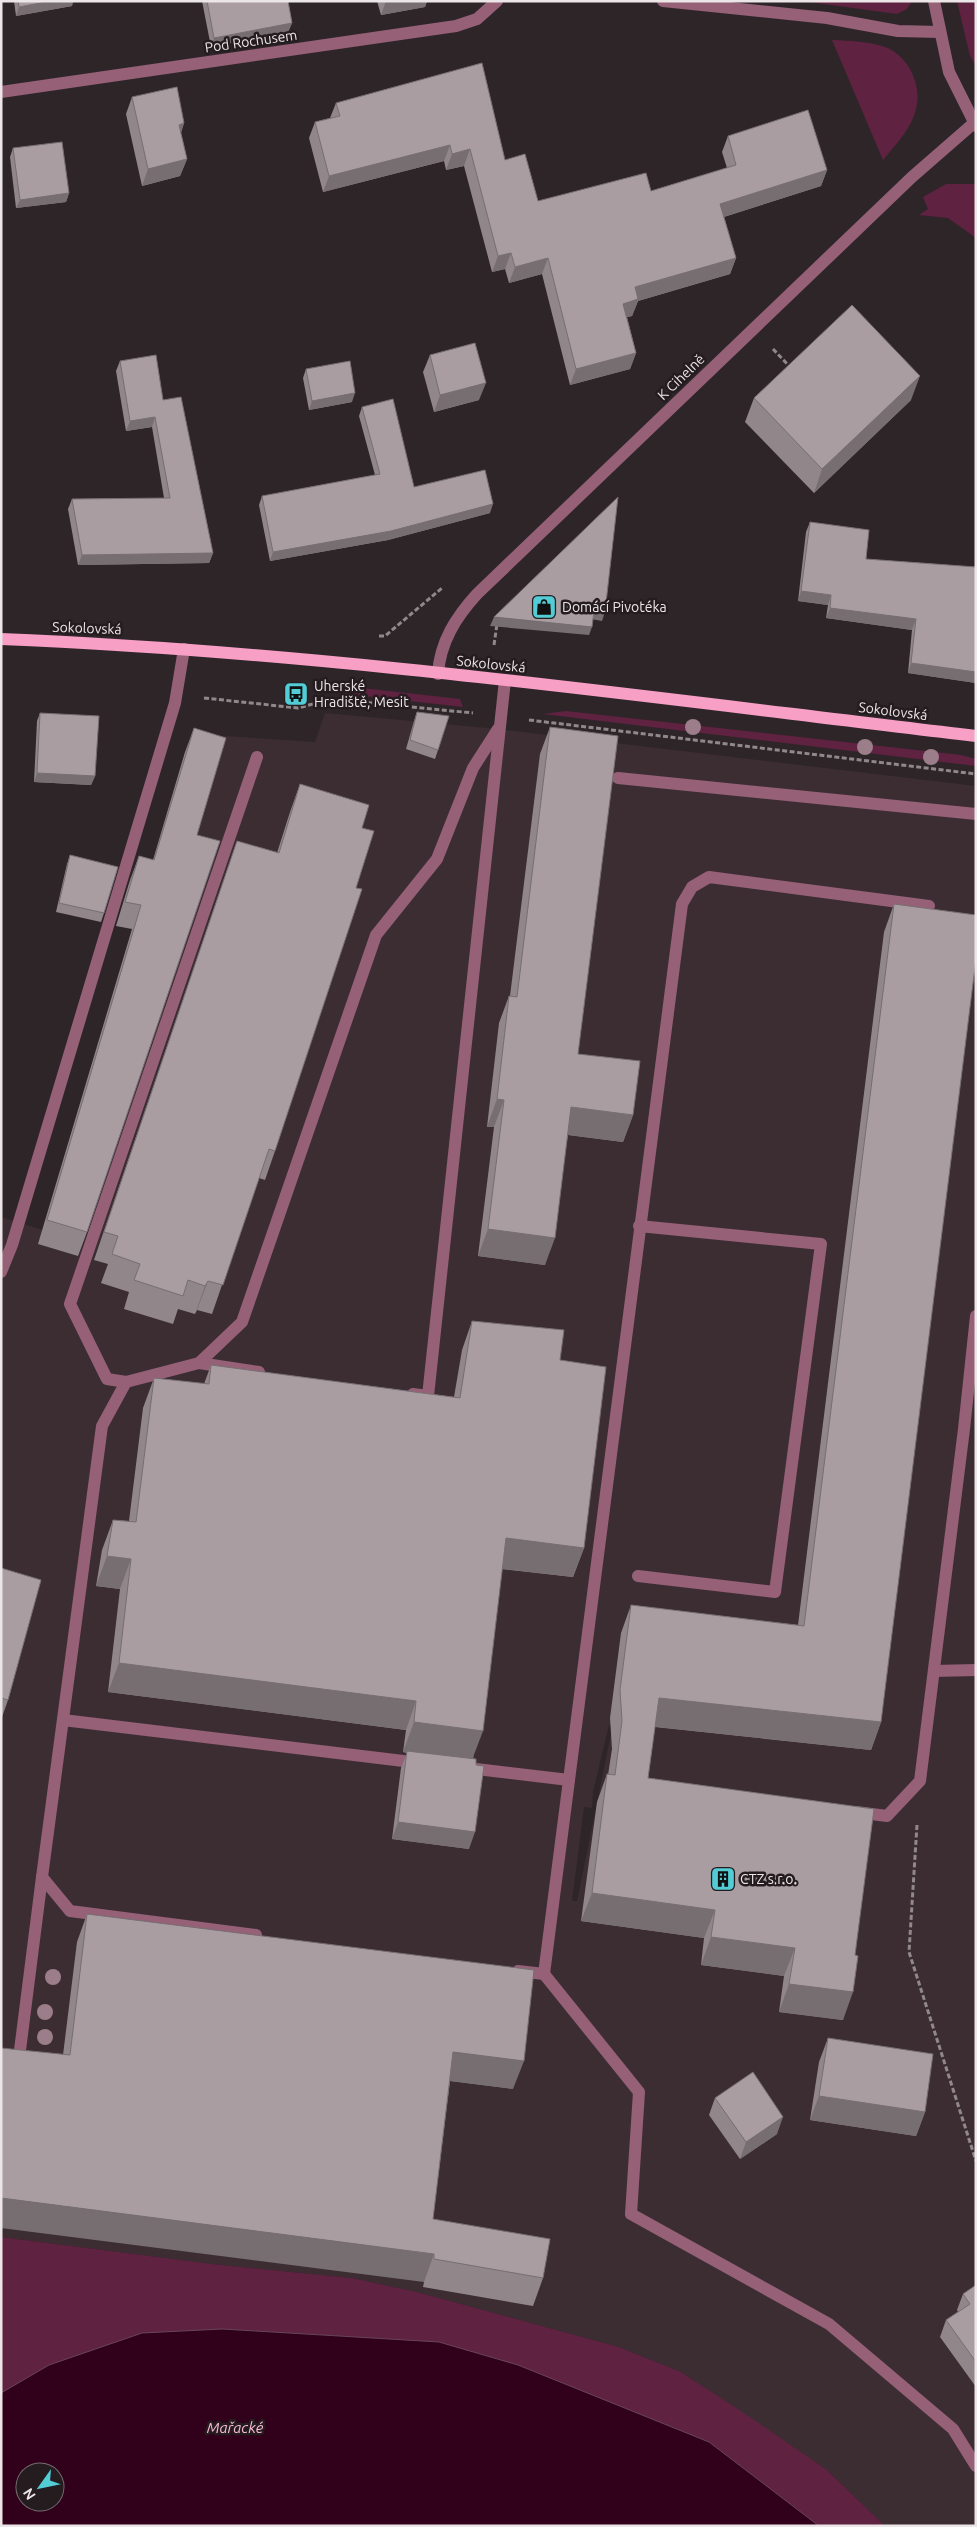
<svg xmlns="http://www.w3.org/2000/svg" width="977" height="2527" font-family="Ubuntu,sans-serif">
<rect width="100%" height="100%" fill="#2e2529"/>
<!-- built -->
<path fill="#3c2d33" fill-rule="evenodd" d="M 325,713 L 498,729 L 976,786 L 976,2526 L 885,2526 L 827,2470 L 756,2422 L 681,2372 L 619,2347 L 417,2292 L 352,2278 L 212,2264 L 1,2237 L 1,1217 L 43,1230 L 194,734 L 315,742 ZM 613,1724 L 577,1901 L 572,1901 L 584,1807 L 592,1808 L 593,1792 L 609,1725 Z"/>
<!-- green -->
<g fill="#5f2240" fill-rule="evenodd">
<path d="M 802,1 L 912,1 L 907,9 L 897,14 Z"/>
<path d="M 957,1 L 976,1 L 976,66 L 970,56 Z"/>
<path d="M 832,40 C 850,41 868,41 885,47 C 895,50 905,60 910,69 C 930,107 907,132 883,160 Z"/>
<path d="M 946,184 L 976,184 L 976,238 L 948,218 L 919,215 L 928,209 L 923,197 Z"/>
<path d="M 335,685 L 460,699 L 463,707 L 319,691 Z"/>
<path d="M 566,711 L 961,755 L 976,759 L 976,766 L 543,714 Z"/>
<path d="M 1,2237 L 212,2264 L 352,2278 L 417,2292 L 619,2347 L 681,2372 L 756,2421 L 827,2470 L 885,2526 L 819,2526 L 709,2442 L 439,2342 L 222,2329 L 81,2526 L 1,2526 ZM 25,2472 L 55,2472 L 55,2502 L 25,2502 Z"/>
</g>
<!-- water -->
<path fill="#31001b" stroke="#694558" fill-rule="evenodd" d="M 222,2329 L 439,2342 L 518,2365 L 709,2442 L 819,2526 L 1,2526 L 1,2393 L 49,2365 L 142,2333 ZM 25,2472 L 55,2472 L 55,2502 L 25,2502 Z"/>
<g fill="none" stroke-linecap="round" stroke-linejoin="round">
<!-- path -->
<g stroke="#90888b" stroke-width="3" stroke-dasharray="5 2.5" stroke-linecap="butt">
<path d="M 773,349 L 791,368"/>
<path d="M 379,636 L 385,636 L 442,588"/>
<path d="M 494,645 L 497,624"/>
<path d="M 204,698 L 298,708 L 332,699 L 473,713"/>
<path d="M 529,720 L 976,774"/>
<path d="M 917,1825 L 909,1952 L 976,2161"/>
</g>
<!-- minor -->
<g stroke="#966077" stroke-width="12">
<path d="M 663,1 L 827,18 L 898,31 L 940,32"/>
<path d="M 934,1 L 949,72 L 976,126"/>
<path d="M 1,92 L 456,26 L 477,19 L 497,1"/>
<path d="M 438,674 C 440,642 456,617 477,594 L 912,177 L 974,123"/>
<path d="M 618,778 L 976,814"/>
<path d="M 1,1272 L 12,1245 L 175,703 L 184,649"/>
<path d="M 199,1363 L 259,1372"/>
<path d="M 126,1382 L 107,1379 L 70,1304 L 257,757"/>
<path d="M 413,1394 L 428,1396 L 505,680"/>
<path d="M 638,1576 L 775,1592 L 821,1244 L 639,1226"/>
<path d="M 934,1671 L 976,1670"/>
<path d="M 63,1720 L 420,1763"/>
<path d="M 468,1768 L 569,1780"/>
<path d="M 856,1812 L 887,1816 L 920,1781 L 964,1429 L 976,1316"/>
<path d="M 256,1935 L 70,1911 L 42,1877 L 102,1426 L 126,1382 L 199,1363 L 242,1322 L 376,935 L 437,859 L 473,768 L 498,729"/>
<path d="M 518,1971 L 544,1974 L 682,904 L 692,887 L 709,877 L 929,906"/>
<path d="M 544,1974 L 639,2092 L 631,2214 L 829,2324 L 953,2429 L 976,2466"/>
<path d="M 19,2058 L 42,1877"/>
</g>
<!-- major -->
<path stroke="#f79fc5" stroke-width="12" d="M 1,639 C 327,652 652,698 976,736"/>
</g>
<!-- trees -->
<g fill="#9b7e8a">
<circle cx="693" cy="727" r="8"/>
<circle cx="865" cy="747" r="8"/>
<circle cx="931" cy="757" r="8"/>
<circle cx="53" cy="1977" r="8"/>
<circle cx="45" cy="2012" r="8"/>
<circle cx="45" cy="2037" r="8"/>
</g>
<!-- wall -->
<g fill="#91878b">
<path d="M 14,1 L 73,1 L 72,6 L 16,16 Z"/>
<path d="M 202,1 L 288,1 L 292,23 L 288,32 L 211,47 Z"/>
<path d="M 377,1 L 427,1 L 425,7 L 381,15 Z"/>
<path d="M 132,97 L 184,123 L 181,133 L 187,159 L 180,176 L 142,186 L 126,114 Z"/>
<path d="M 336,103 L 505,160 L 538,201 L 651,191 L 727,168 L 722,152 L 728,136 L 827,170 L 821,186 L 724,217 L 736,258 L 730,274 L 638,301 L 632,316 L 627,317 L 636,353 L 630,369 L 570,385 L 542,274 L 509,283 L 505,269 L 492,272 L 464,166 L 446,170 L 444,161 L 323,192 L 309,138 L 315,122 L 330,118 Z"/>
<path d="M 13,148 L 69,193 L 66,202 L 16,208 L 10,157 Z"/>
<path d="M 430,355 L 479,400 L 434,412 L 423,372 Z"/>
<path d="M 120,361 L 163,400 L 213,553 L 209,563 L 78,565 L 68,509 L 72,499 L 164,498 L 152,427 L 126,431 L 116,371 Z"/>
<path d="M 306,369 L 352,402 L 309,410 L 303,378 Z"/>
<path d="M 754,398 L 911,400 L 814,493 L 745,422 Z"/>
<path d="M 362,407 L 414,487 L 490,513 L 388,540 L 270,561 L 259,505 L 262,496 L 375,475 L 359,416 Z"/>
<path d="M 810,522 L 866,559 L 976,567 L 976,683 L 908,673 L 912,630 L 826,618 L 828,605 L 798,601 L 806,532 Z"/>
<path d="M 417,712 L 438,750 L 435,759 L 406,749 L 414,721 Z"/>
<path d="M 40,713 L 95,776 L 91,785 L 34,782 L 37,721 Z"/>
<path d="M 550,727 L 578,1054 L 633,1115 L 623,1142 L 568,1135 L 545,1265 L 478,1256 L 494,1127 L 487,1127 L 499,1023 L 509,996 L 510,996 L 540,754 Z"/>
<path d="M 194,728 L 197,835 L 87,1232 L 78,1256 L 38,1244 L 132,929 L 116,926 L 130,880 L 139,856 L 153,860 L 185,752 Z"/>
<path d="M 300,784 L 362,828 L 275,1151 L 265,1180 L 259,1178 L 212,1314 L 197,1310 L 195,1314 L 178,1309 L 173,1324 L 124,1309 L 129,1292 L 101,1283 L 108,1264 L 94,1260 L 237,841 L 277,853 L 290,812 Z"/>
<path d="M 70,855 L 104,913 L 101,922 L 56,912 L 67,864 Z"/>
<path d="M 894,904 L 881,1722 L 871,1750 L 655,1727 L 648,1778 L 874,1809 L 843,2020 L 779,2012 L 784,1976 L 701,1965 L 704,1938 L 581,1921 L 597,1802 L 607,1774 L 608,1775 L 612,1749 L 610,1718 L 621,1633 L 631,1605 L 798,1625 L 884,932 Z"/>
<path d="M 472,1321 L 560,1360 L 584,1548 L 573,1577 L 502,1569 L 473,1759 L 469,1849 L 392,1839 L 401,1768 L 407,1753 L 403,1752 L 406,1730 L 108,1692 L 120,1589 L 96,1586 L 102,1550 L 113,1520 L 129,1521 L 143,1408 L 154,1378 L 204,1384 L 211,1365 L 454,1397 L 462,1350 Z"/>
<path d="M 1,1568 L 8,1700 L 2,1717 L 1,1717 Z"/>
<path d="M 87,1914 L 513,2089 L 450,2081 L 433,2219 L 543,2278 L 533,2306 L 423,2287 L 424,2282 L 63,2055 L 77,1942 Z"/>
<path d="M 828,2038 L 925,2112 L 916,2136 L 810,2120 L 819,2062 Z"/>
<path d="M 715,2098 L 777,2134 L 740,2159 L 709,2115 Z"/>
<path d="M 976,2285 L 976,2387 L 940,2337 L 946,2320 L 958,2312 L 957,2310 L 963,2294 Z"/>
</g>
<!-- shaded-wall -->
<g fill="#766e71">
<path d="M 51,1 L 73,1 L 72,6 L 16,16 L 19,7 Z"/>
<path d="M 386,1 L 427,1 L 425,7 L 381,15 Z"/>
<path d="M 292,23 L 288,32 L 211,47 L 214,38 Z"/>
<path d="M 184,123 L 178,140 L 179,125 Z"/>
<path d="M 450,145 L 444,161 L 323,192 L 329,176 Z"/>
<path d="M 470,149 L 464,166 L 446,170 L 452,154 Z"/>
<path d="M 187,159 L 180,176 L 142,186 L 148,169 Z"/>
<path d="M 827,170 L 821,186 L 714,220 L 720,204 Z"/>
<path d="M 69,193 L 66,202 L 16,208 L 20,200 Z"/>
<path d="M 511,253 L 505,269 L 492,272 L 498,256 Z"/>
<path d="M 548,258 L 542,274 L 509,283 L 515,267 Z"/>
<path d="M 736,258 L 730,274 L 638,301 L 632,316 L 617,320 L 623,304 L 635,287 Z"/>
<path d="M 636,353 L 630,369 L 570,385 L 576,369 Z"/>
<path d="M 920,376 L 911,400 L 814,493 L 822,469 Z"/>
<path d="M 486,383 L 479,400 L 434,412 L 440,395 Z"/>
<path d="M 355,393 L 352,402 L 309,410 L 312,401 Z"/>
<path d="M 155,417 L 152,427 L 126,431 L 130,421 Z"/>
<path d="M 493,504 L 490,513 L 388,540 L 270,561 L 273,552 Z"/>
<path d="M 213,553 L 209,563 L 78,565 L 82,555 Z"/>
<path d="M 801,591 L 831,595 L 828,605 L 798,601 Z"/>
<path d="M 830,608 L 916,619 L 912,630 L 826,618 Z"/>
<path d="M 594,611 L 605,612 L 602,621 L 591,619 Z"/>
<path d="M 494,617 L 592,627 L 589,635 L 490,626 Z"/>
<path d="M 911,663 L 976,672 L 976,683 L 908,673 Z"/>
<path d="M 37,773 L 95,776 L 91,785 L 34,782 Z"/>
<path d="M 497,1099 L 504,1100 L 494,1127 L 487,1127 Z"/>
<path d="M 571,1107 L 633,1115 L 623,1142 L 561,1134 Z"/>
<path d="M 488,1229 L 555,1238 L 545,1265 L 478,1256 Z"/>
<path d="M 208,1281 L 197,1310 L 195,1314 L 205,1286 Z"/>
<path d="M 506,1538 L 584,1548 L 573,1577 L 495,1568 Z"/>
<path d="M 107,1556 L 131,1559 L 120,1589 L 96,1586 Z"/>
<path d="M 119,1663 L 416,1701 L 406,1730 L 108,1692 Z"/>
<path d="M 659,1698 L 881,1722 L 871,1750 L 648,1726 Z"/>
<path d="M 414,1722 L 483,1731 L 472,1760 L 403,1752 Z"/>
<path d="M 398,1822 L 475,1832 L 469,1849 L 392,1839 Z"/>
<path d="M 592,1893 L 715,1910 L 704,1938 L 581,1921 Z"/>
<path d="M 711,1937 L 795,1948 L 784,1976 L 701,1965 Z"/>
<path d="M 789,1984 L 853,1992 L 843,2020 L 779,2012 Z"/>
<path d="M 453,2052 L 524,2061 L 513,2089 L 443,2080 Z"/>
<path d="M 819,2096 L 925,2112 L 916,2136 L 810,2120 Z"/>
<path d="M 783,2117 L 777,2134 L 740,2159 L 746,2142 Z"/>
<path d="M 1,2198 L 434,2254 L 424,2282 L 1,2228 Z"/>
</g>
<!-- building -->
<g fill="#a99da2" stroke="#766e71">
<path d="M 18,1 L 51,1 L 19,7 Z"/>
<path d="M 207,1 L 288,1 L 292,23 L 214,38 Z"/>
<path d="M 482,63 L 505,160 L 525,154 L 538,201 L 646,173 L 651,191 L 736,165 L 728,136 L 808,110 L 827,170 L 720,204 L 736,258 L 635,287 L 638,299 L 623,304 L 636,353 L 576,369 L 548,258 L 515,267 L 511,253 L 498,256 L 470,149 L 452,154 L 450,145 L 329,176 L 315,122 L 340,116 L 336,103 Z"/>
<path d="M 177,87 L 184,123 L 179,125 L 187,159 L 148,169 L 132,97 Z"/>
<path d="M 62,142 L 69,193 L 20,200 L 13,148 Z"/>
<path d="M 852,305 L 920,376 L 822,469 L 754,398 Z"/>
<path d="M 475,343 L 486,383 L 440,395 L 430,355 Z"/>
<path d="M 156,355 L 163,400 L 181,397 L 213,553 L 82,555 L 72,499 L 170,498 L 155,417 L 130,421 L 120,361 Z"/>
<path d="M 350,361 L 355,393 L 312,401 L 306,369 Z"/>
<path d="M 393,399 L 414,487 L 485,470 L 493,504 L 391,531 L 273,552 L 262,496 L 380,474 L 362,407 Z"/>
<path d="M 618,497 L 605,612 L 594,611 L 592,627 L 494,617 Z"/>
<path d="M 810,522 L 869,530 L 866,559 L 976,567 L 976,672 L 911,663 L 916,619 L 830,608 L 831,595 L 801,591 Z"/>
<path d="M 417,712 L 449,716 L 438,750 L 410,740 Z"/>
<path d="M 40,713 L 99,716 L 95,776 L 37,773 Z"/>
<path d="M 550,727 L 618,736 L 578,1054 L 640,1061 L 633,1115 L 571,1107 L 555,1238 L 488,1229 L 504,1100 L 497,1099 L 509,996 L 517,997 Z"/>
<path d="M 194,728 L 226,738 L 197,835 L 220,841 L 87,1232 L 47,1220 L 141,905 L 125,902 L 139,856 L 154,860 Z"/>
<path d="M 300,784 L 369,805 L 362,828 L 374,831 L 356,888 L 362,889 L 275,1151 L 269,1149 L 223,1285 L 208,1281 L 205,1286 L 188,1280 L 183,1296 L 134,1280 L 140,1264 L 112,1254 L 118,1236 L 104,1232 L 237,841 L 279,853 Z"/>
<path d="M 70,855 L 118,867 L 104,913 L 59,903 Z"/>
<path d="M 894,904 L 976,915 L 976,959 L 881,1722 L 659,1698 L 648,1778 L 874,1809 L 855,1955 L 858,1956 L 853,1992 L 789,1984 L 795,1948 L 711,1937 L 715,1910 L 592,1893 L 607,1774 L 615,1775 L 622,1721 L 620,1690 L 631,1605 L 804,1626 Z"/>
<path d="M 472,1321 L 564,1330 L 560,1360 L 606,1367 L 584,1548 L 506,1538 L 483,1731 L 414,1722 L 416,1701 L 119,1663 L 131,1559 L 107,1556 L 113,1520 L 136,1522 L 154,1378 L 209,1384 L 211,1365 L 460,1398 Z"/>
<path d="M 1,1568 L 41,1580 L 8,1700 L 1,1698 Z"/>
<path d="M 407,1751 L 476,1759 L 476,1765 L 484,1766 L 475,1832 L 398,1822 Z"/>
<path d="M 87,1914 L 534,1970 L 524,2061 L 453,2052 L 433,2219 L 550,2239 L 543,2278 L 434,2259 L 434,2254 L 1,2198 L 1,2048 L 70,2055 Z"/>
<path d="M 828,2038 L 933,2054 L 925,2112 L 819,2096 Z"/>
<path d="M 753,2072 L 783,2117 L 746,2142 L 715,2098 Z"/>
<path d="M 976,2285 L 976,2362 L 946,2320 L 970,2304 L 963,2294 Z"/>
</g>
<!-- icons -->
<defs>
<symbol id="shop-square" viewBox="-11 -11 22 22"><rect x="-9" y="-9" width="18" height="18" rx="4" fill="#52ccd5" stroke="#241c1f"/><path d="M-5-2.5h2.3a2.7 3.5 0 0 1 5.4 0H5L5.5 6h-11ZM-1.5-2.5h3a1.5 2.3 0 0 0-3 0Z" fill="#111"/></symbol>
<symbol id="bus-square" viewBox="-11 -11 22 22"><rect x="-9" y="-9" width="18" height="18" rx="4" fill="#52ccd5" stroke="#241c1f"/><path d="M-5-6H5V4H4V6H2V4H-2V6H-4V4H-5ZM-3.5-4V0h7V-4ZM-3.5 1.2v1.5H-2V1.2ZM2 1.2v1.5H3.5V1.2Z" fill="#111"/></symbol>
<symbol id="building-square" viewBox="-11 -11 22 22"><rect x="-9" y="-9" width="18" height="18" rx="4" fill="#52ccd5" stroke="#241c1f"/><path d="M-4-6H4V6H1V3H-1V6H-4ZM-2.5-4.3h1.7v1.8h-1.7ZM.8-4.3h1.7v1.8H.8ZM-2.5-1h1.7V.8h-1.7ZM.8-1h1.7V.8H.8Z" fill="#111"/></symbol>
</defs>
<g fill-rule="evenodd">
<use href="#shop-square" x="530" y="593" width="28" height="28"/>
<use href="#bus-square" x="282" y="680" width="28" height="28"/>
<use href="#building-square" x="709" y="1865" width="28" height="28"/>
</g>
<g text-anchor="middle" stroke-width="5" stroke-linejoin="round" paint-order="stroke">
<!-- street labels -->
<g font-size="14" fill="#ece6e8" stroke="#241c1f">
<text transform="translate(251 41) rotate(-8)" y="5">Pod Rochusem</text>
<text transform="translate(681 377) rotate(-44)" y="5">K Cihelně</text>
<text transform="translate(87 628) rotate(2)" y="5">Sokolovská</text>
<text transform="translate(491 664) rotate(6)" y="5">Sokolovská</text>
<text transform="translate(893 711) rotate(7)" y="5">Sokolovská</text>
</g>
<!-- poi labels -->
<g font-size="14" fill="#ece6e8" stroke="#241c1f" text-anchor="start">
<text x="562" y="612">Domácí Pivotéka</text>
<text x="314" y="691">Uherské<tspan x="314" dy="16">Hradiště, Mesit</tspan></text>
<text x="740" y="1884">CTZ s.r.o.</text>
</g>
<!-- water labels -->
<g font-size="15" font-style="italic" fill="#fcbad6" stroke="#241c1f">
<text x="235" y="2433">Mařacké</text>
</g>
</g>
<!-- border -->
<rect width="977" height="2527" fill="none" stroke="#ece6e8" stroke-width="5"/>
<!-- north arrow -->
<g transform="translate(40 2487) rotate(237)"><circle r="24" fill="#241c1f" stroke="#746d6f"/>
<path d="M0-4L9 19L0 12L-9 19Z" fill="#52ccd5"/>
<text y="-8" font-size="14" font-weight="bold" text-anchor="middle" fill="#ece6e8">N</text>
</g>
</svg>
